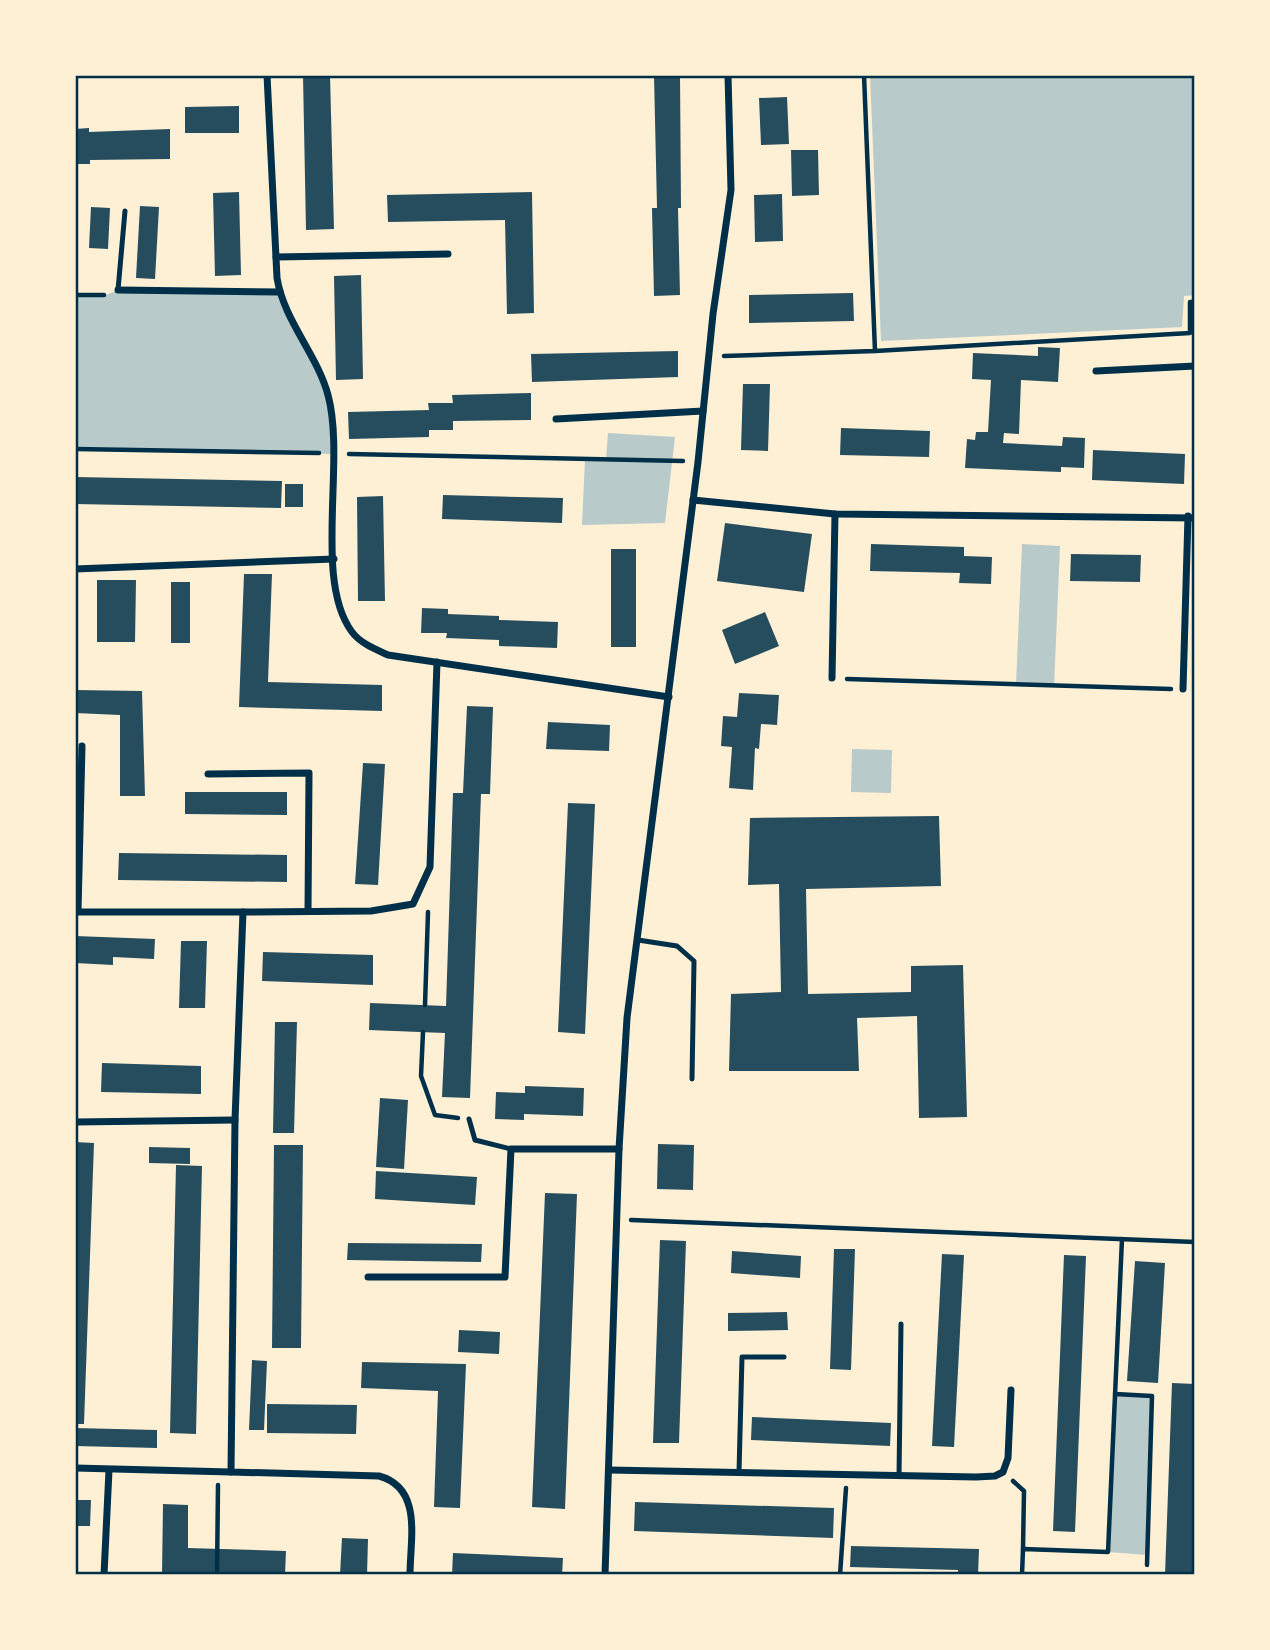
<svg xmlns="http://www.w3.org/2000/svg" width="1270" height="1650" font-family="Lato,sans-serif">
<rect width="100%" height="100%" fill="#fdf0d5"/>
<!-- green -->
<g fill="#b9caca">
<path d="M 870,75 L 1195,75 L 1195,295 L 1184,296 L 1182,327 L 881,341 Z"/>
<path d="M 118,290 L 280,292 L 328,395 L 334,454 L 75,449 L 75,295 L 106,295 Z"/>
<path d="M 608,433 L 675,437 L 665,523 L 582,525 L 585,459 L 606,460 Z"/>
<path d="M 1022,544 L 1060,546 L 1054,687 L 1016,685 Z"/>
<path d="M 852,749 L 892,750 L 891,793 L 851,792 Z"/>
<path d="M 1115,1394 L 1152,1396 L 1147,1555 L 1108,1552 Z"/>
</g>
<!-- building -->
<g fill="#264d5e">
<path d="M 303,75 L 330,75 L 334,229 L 306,230 Z"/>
<path d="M 654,75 L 680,75 L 681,208 L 678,208 L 680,295 L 654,296 L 652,208 L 657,208 Z"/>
<path d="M 787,97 L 789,144 L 761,145 L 759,98 Z"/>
<path d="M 239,106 L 239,133 L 185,133 L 185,107 Z"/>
<path d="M 89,128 L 89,132 L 170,129 L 170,159 L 90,160 L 90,164 L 75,164 L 75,129 Z"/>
<path d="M 791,150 L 818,150 L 819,195 L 792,196 Z"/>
<path d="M 239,192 L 241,275 L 215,276 L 213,193 Z"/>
<path d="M 532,192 L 534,313 L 507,314 L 505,220 L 388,222 L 387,195 Z"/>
<path d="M 782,194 L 783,241 L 755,242 L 754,195 Z"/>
<path d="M 140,206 L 159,207 L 155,279 L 136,278 Z"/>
<path d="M 91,207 L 110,208 L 108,249 L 89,248 Z"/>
<path d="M 361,275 L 363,379 L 336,380 L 334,276 Z"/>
<path d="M 853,293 L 854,321 L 749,323 L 749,295 Z"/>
<path d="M 1038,347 L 1060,348 L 1058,382 L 1021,380 L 1019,434 L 1004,433 L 1003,443 L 1062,446 L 1063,437 L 1085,438 L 1084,468 L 1061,467 L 1061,472 L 965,468 L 967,439 L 975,440 L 976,432 L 988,432 L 991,380 L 972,379 L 973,353 L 1038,356 Z"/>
<path d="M 678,351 L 678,377 L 532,382 L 531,354 Z"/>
<path d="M 743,384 L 770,384 L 768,451 L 741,450 Z"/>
<path d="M 531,393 L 531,420 L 453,421 L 453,430 L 429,430 L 429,437 L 349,439 L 348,412 L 429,410 L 428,403 L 453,403 L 452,395 Z"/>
<path d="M 841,428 L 930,431 L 929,457 L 840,455 Z"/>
<path d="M 1093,450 L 1185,454 L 1184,484 L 1092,480 Z"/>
<path d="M 75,477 L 282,481 L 281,508 L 75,504 Z"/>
<rect x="285" y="484" width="18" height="23"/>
<path d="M 443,495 L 563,498 L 562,523 L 442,519 Z"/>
<path d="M 383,496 L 385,601 L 358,601 L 357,497 Z"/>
<path d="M 725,523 L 812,534 L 804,592 L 717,581 Z"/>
<path d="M 871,544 L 964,547 L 964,556 L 992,557 L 991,584 L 959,583 L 960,573 L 870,571 Z"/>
<rect x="611" y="549" width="25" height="98"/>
<path d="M 1071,554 L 1141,555 L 1140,582 L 1070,581 Z"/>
<path d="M 244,574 L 272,574 L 268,682 L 382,685 L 382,711 L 239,707 Z"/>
<path d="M 97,580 L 136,580 L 135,642 L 97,642 Z"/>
<rect x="171" y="582" width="19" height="61"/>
<path d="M 422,608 L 448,609 L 448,614 L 499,616 L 499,620 L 558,622 L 557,648 L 499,646 L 499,640 L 446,638 L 447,633 L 421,633 Z"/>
<path d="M 765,612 L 779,646 L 735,664 L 722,630 Z"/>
<path d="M 75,690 L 142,691 L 145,796 L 120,796 L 120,715 L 75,713 Z"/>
<path d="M 739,693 L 779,695 L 777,725 L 761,724 L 759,749 L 755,748 L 753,790 L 729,788 L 732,747 L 721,746 L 723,716 L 737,717 Z"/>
<path d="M 467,706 L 493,707 L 490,794 L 481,794 L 470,1098 L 442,1097 L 445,1033 L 369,1030 L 370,1003 L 446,1006 L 453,793 L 463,793 Z"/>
<path d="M 548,722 L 610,725 L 609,751 L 546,749 Z"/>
<path d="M 363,763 L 385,764 L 378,885 L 355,884 Z"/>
<path d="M 185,792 L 287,792 L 287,815 L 185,814 Z"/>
<path d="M 568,803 L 595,804 L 585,1034 L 558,1032 Z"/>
<path d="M 939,816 L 941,886 L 806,889 L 808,994 L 911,992 L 911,966 L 963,965 L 967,1117 L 919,1118 L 917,1016 L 857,1018 L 859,1071 L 729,1071 L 731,994 L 781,992 L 779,884 L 748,885 L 750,818 Z"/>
<path d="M 119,853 L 287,855 L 287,882 L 118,880 Z"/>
<path d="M 75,936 L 155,939 L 154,959 L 113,957 L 113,965 L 75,963 Z"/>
<path d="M 181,941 L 207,941 L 205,1008 L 179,1008 Z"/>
<path d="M 263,952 L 373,955 L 373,985 L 262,981 Z"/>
<path d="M 275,1022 L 297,1022 L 294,1133 L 273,1133 Z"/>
<path d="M 102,1063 L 201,1066 L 201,1094 L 101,1092 Z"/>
<path d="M 525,1086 L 584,1088 L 583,1116 L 524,1114 L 524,1120 L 495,1119 L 496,1092 L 525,1093 Z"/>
<path d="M 380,1098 L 408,1100 L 404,1169 L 376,1167 Z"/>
<path d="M 75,1142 L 94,1143 L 84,1424 L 75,1424 Z"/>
<path d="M 658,1144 L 694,1145 L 693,1190 L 657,1189 Z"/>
<path d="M 274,1145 L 303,1145 L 301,1348 L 272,1348 Z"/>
<path d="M 149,1147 L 190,1148 L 190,1164 L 149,1163 Z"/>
<path d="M 176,1165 L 202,1166 L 196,1434 L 170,1433 Z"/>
<path d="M 376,1171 L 477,1177 L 475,1205 L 375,1199 Z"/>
<path d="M 545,1193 L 577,1194 L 565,1509 L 532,1507 Z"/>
<path d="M 660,1240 L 686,1241 L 679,1443 L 653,1443 Z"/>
<path d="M 348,1243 L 482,1244 L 481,1262 L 347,1260 Z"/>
<path d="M 834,1249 L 855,1249 L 851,1370 L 830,1369 Z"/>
<path d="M 732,1251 L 801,1256 L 800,1278 L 731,1273 Z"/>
<path d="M 942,1254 L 964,1255 L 954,1447 L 932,1446 Z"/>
<path d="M 1064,1255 L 1086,1256 L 1075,1532 L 1053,1531 Z"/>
<path d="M 1135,1261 L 1165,1263 L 1158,1383 L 1127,1381 Z"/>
<path d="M 787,1312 L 788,1330 L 728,1331 L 728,1313 Z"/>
<path d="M 459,1330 L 500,1332 L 499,1354 L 458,1352 Z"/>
<path d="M 252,1360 L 267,1361 L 264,1430 L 249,1430 Z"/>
<path d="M 362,1362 L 466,1364 L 460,1508 L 434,1507 L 438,1391 L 361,1388 Z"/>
<path d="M 1172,1383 L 1195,1384 L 1195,1575 L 1165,1575 Z"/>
<path d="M 267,1404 L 357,1405 L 356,1434 L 267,1433 Z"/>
<path d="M 752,1417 L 891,1423 L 890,1446 L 751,1440 Z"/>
<path d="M 75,1428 L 157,1430 L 157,1448 L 75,1446 Z"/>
<path d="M 75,1500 L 91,1500 L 90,1526 L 75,1526 Z"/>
<path d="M 635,1502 L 834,1508 L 833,1538 L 634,1531 Z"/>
<path d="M 163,1504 L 188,1505 L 188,1548 L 286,1551 L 285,1575 L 162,1575 Z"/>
<path d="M 342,1538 L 368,1539 L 367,1575 L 340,1575 Z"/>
<path d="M 851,1546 L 979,1549 L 978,1575 L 958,1575 L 958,1570 L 850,1567 Z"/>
<path d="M 453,1553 L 563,1558 L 562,1575 L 452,1575 Z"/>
</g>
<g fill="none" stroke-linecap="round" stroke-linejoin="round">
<!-- path -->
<g stroke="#003049" stroke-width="4.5">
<path d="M 864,75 L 875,351"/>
<path d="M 75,295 L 104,295"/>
<path d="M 724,356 L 875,351 L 1190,333 L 1190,302 L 1195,302"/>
<path d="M 75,449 L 319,453"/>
<path d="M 349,454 L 683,461"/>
<path d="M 847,679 L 1171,689"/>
<path d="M 425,1005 L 428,912"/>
<path d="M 423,1032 L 421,1076 L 435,1115 L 458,1118"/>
<path d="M 631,1220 L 1195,1242"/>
<path d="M 1115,1394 L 1152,1396 L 1147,1565"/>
<path d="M 1013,1481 L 1024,1491 L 1023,1549"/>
<path d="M 217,1575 L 218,1485"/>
<path d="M 840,1575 L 846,1488"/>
<path d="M 1022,1575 L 1023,1549 L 1108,1552 L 1122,1239"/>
</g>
<!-- service -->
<g stroke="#003049" stroke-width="5">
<path d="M 118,290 L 125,211"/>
<path d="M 638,940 L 677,946 L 694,961 L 692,1079"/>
<path d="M 469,1119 L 475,1140 L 511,1149"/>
<path d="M 739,1472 L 742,1357 L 784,1357"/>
<path d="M 899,1476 L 901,1324"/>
</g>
<!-- minor -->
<g stroke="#003049" stroke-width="7">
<path d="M 267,75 L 277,278 C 284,321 317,354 328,395 C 346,461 313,580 352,632 C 360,643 375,649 388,655 L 669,697"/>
<path d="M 276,257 L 448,254"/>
<path d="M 118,290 L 280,292"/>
<path d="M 1096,371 L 1195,366"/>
<path d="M 556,419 L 703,411"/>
<path d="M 693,500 L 835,514 L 1195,518"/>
<path d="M 75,569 L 334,559"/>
<path d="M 832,678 L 835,514"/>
<path d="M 1183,689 L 1188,516"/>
<path d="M 82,746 L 78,912 L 243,912"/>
<path d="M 208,774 L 309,773 L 308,911"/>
<path d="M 75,1122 L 235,1120"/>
<path d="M 368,1277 L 505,1277 L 511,1149 L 619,1149"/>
<path d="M 75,1468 L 231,1472"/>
<path d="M 609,1470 L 976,1477 L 995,1476 L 1003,1472 L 1008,1458 L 1011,1390"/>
<path d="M 104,1575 L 109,1470"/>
<path d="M 410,1575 C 410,1539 423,1488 379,1476 L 231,1472 L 235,1120 L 243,912 L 371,911 L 413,904 L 430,867 L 437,662"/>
<path d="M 605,1575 L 619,1149 L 627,1018 L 698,462 L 713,314 L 731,190 L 728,75"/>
</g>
</g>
<!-- border -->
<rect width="1270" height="1650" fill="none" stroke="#fdf0d5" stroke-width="154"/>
<rect x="77" y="77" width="1116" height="1496" fill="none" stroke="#003049" stroke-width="2.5"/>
</svg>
